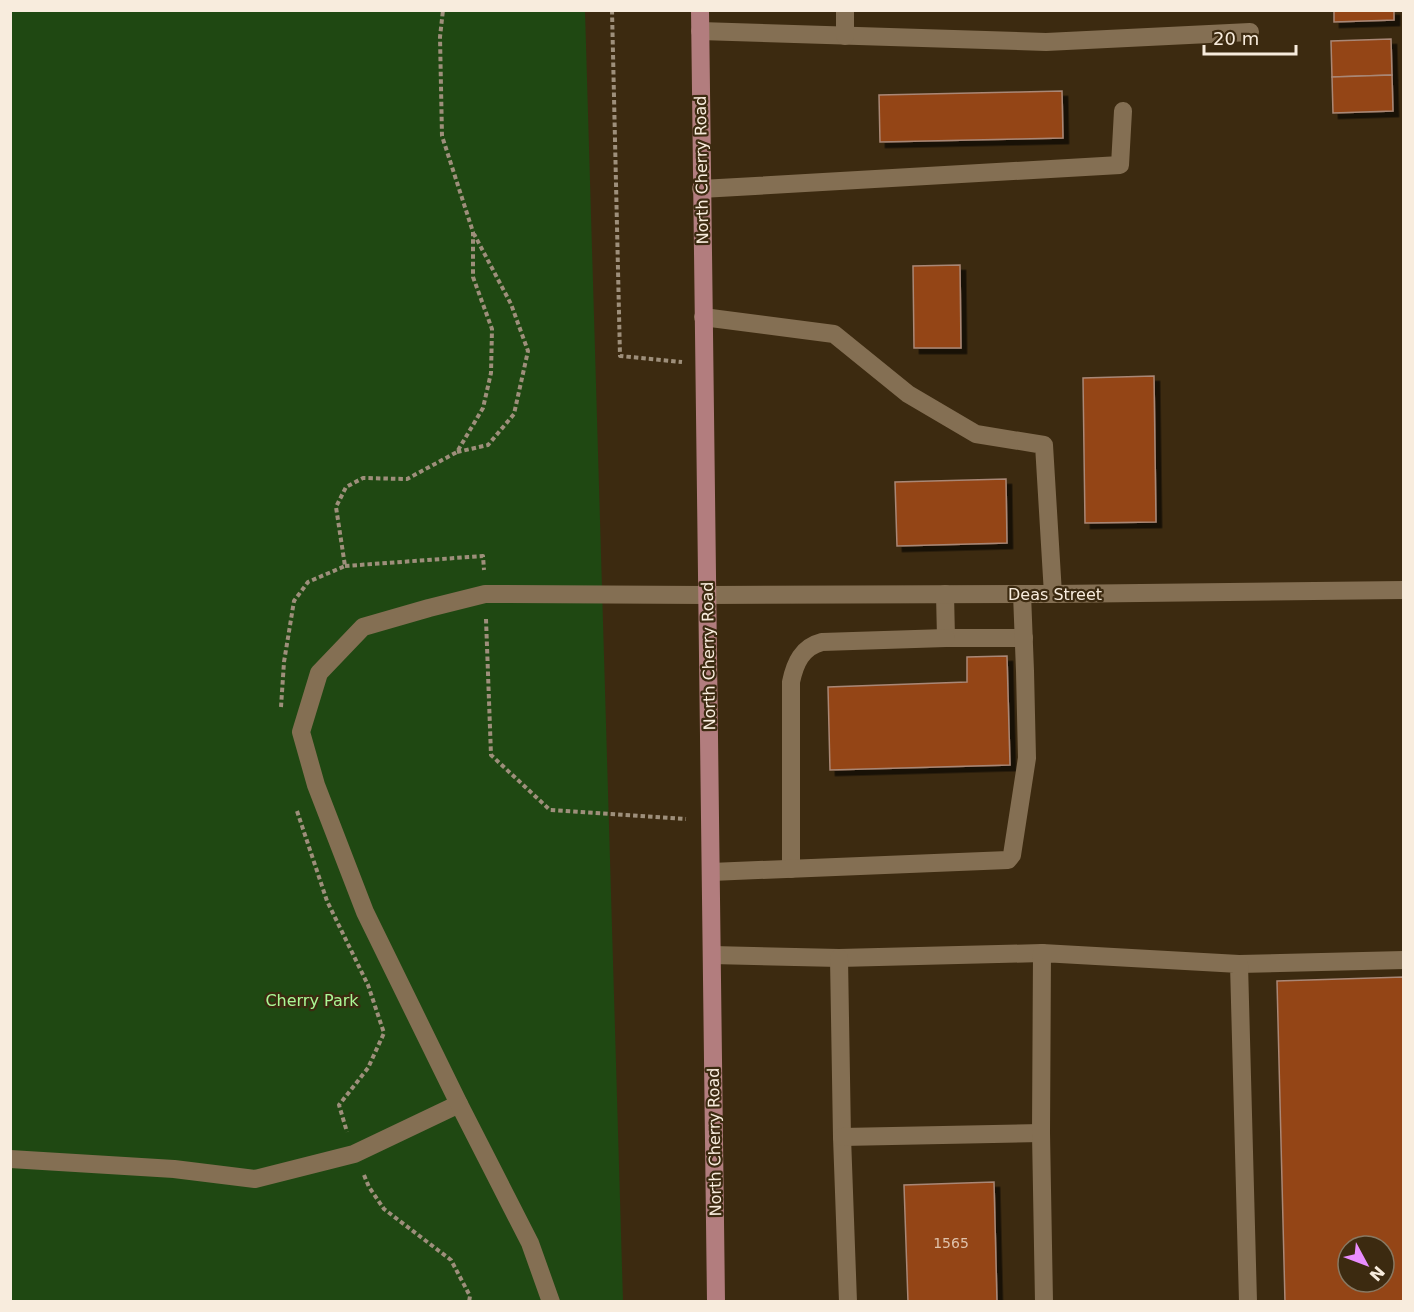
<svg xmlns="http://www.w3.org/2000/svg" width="1414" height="1312" font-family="'DejaVu Sans',sans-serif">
<defs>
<filter id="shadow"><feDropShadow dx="5.5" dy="5.5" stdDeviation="0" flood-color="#0009"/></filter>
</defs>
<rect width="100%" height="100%" fill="#3c2a10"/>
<!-- green -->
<path fill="#1f4812" d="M 10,11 L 585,11 L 623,1301 L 11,1301 Z"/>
<!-- building -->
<g fill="#944514" stroke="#a98776" stroke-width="1.5" fill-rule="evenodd" filter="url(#shadow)">
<path d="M 1334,10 L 1394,10 L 1394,20 L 1334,22 Z"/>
<path d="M 1391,39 L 1392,75 L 1332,77 L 1331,41 Z"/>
<path d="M 1392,75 L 1393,111 L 1333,113 L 1332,77 Z"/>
<path d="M 1062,91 L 1063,138 L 880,142 L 879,95 Z"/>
<path d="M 960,265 L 961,348 L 914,348 L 913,266 Z"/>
<path d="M 1154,376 L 1156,522 L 1085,523 L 1083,378 Z"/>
<path d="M 1006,479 L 1007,543 L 897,546 L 895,482 Z"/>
<path d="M 1007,656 L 1010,765 L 830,770 L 828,687 L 967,682 L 967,657 Z"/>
<path d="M 1404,977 L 1404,1302 L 1285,1302 L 1277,981 ZM 1348,1246 L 1384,1246 L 1384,1282 L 1348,1282 Z"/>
<path d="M 994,1182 L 997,1302 L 908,1302 L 904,1185 Z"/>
</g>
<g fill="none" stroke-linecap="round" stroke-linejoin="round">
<!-- path -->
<g stroke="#9e8f7b" stroke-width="4" stroke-dasharray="4.5 3" stroke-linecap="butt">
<path d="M 612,10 L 620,356 L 682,362"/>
<path d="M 457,452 L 488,445 L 514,414 L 528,351 L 511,304 L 474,234"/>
<path d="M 345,566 L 483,556 L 484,570"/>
<path d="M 486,619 L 491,755 L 550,810 L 686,819"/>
<path d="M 281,707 L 284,662 L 294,601 L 308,582 L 345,566 L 336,507 L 346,487 L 363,478 L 407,479 L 457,452 L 483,408 L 491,373 L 492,329 L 473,277 L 473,232 L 442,136 L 440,37 L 443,10"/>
<path d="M 297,811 L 327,901 L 368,985 L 384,1033 L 368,1068 L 339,1105 L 347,1132"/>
<path d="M 364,1175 L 369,1187 L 384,1209 L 451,1260 L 470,1296 L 469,1302"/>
</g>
<!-- lane -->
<g stroke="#846f53" stroke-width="18">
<path d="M 700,31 L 1046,42 L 1250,32"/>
<path d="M 845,36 L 845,10"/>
<path d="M 701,189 L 1120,165 L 1123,111"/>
<path d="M 703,317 L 834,334 L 908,394 L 976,434 L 1044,445 L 1053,594"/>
<path d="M 945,594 L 946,638 L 1024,638"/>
<path d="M 791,869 L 791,682 C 795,663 802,647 822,642 L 946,638"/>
<path d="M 711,872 L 1008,860 L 1012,855 L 1027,758 L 1025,671 L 1022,594"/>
<path d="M 712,955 L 839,958 L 1042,953"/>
<path d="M 839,958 L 842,1137 L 848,1302"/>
<path d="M 1239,964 L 1404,960"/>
<path d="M 842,1137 L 1041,1133"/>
<path d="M 10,1159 L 174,1169 L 255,1179 L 354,1154 L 459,1104"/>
<path d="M 551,1302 L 530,1243 L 459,1104 L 365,912 L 316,785 L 301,732 L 319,673 L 363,627 L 429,608 L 485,594 L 707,595"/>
<path d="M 1044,1302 L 1041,1133 L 1042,953 L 1239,964 L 1248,1302"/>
</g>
<!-- street -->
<path stroke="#846f53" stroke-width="18" d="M 707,595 L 1053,594 L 1404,590"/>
<!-- primary -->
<path stroke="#b27d7e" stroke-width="18" d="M 700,10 L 716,1302"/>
</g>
<g text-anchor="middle" stroke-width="4.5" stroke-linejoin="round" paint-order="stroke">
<!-- number labels -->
<g font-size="14" fill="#dfc2ab">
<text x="951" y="1248">1565</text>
</g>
<!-- street labels -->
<g font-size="16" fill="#f8ecdd" stroke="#3c2a10">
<text transform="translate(701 170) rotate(-91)" y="6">North Cherry Road</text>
<text x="1055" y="600">Deas Street</text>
<text transform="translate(708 656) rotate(-91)" y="6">North Cherry Road</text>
<text transform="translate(714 1142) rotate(-91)" y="6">North Cherry Road</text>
</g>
<!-- park labels -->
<g font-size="16" fill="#abf996" stroke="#3c2a10">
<text x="312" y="1006">Cherry Park</text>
</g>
</g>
<!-- border -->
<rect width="1414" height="1312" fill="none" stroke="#f8ecdd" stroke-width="24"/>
<!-- north arrow -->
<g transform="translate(1366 1264) rotate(131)"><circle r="28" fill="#3c2a10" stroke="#877862" stroke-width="1.5"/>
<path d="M0-4.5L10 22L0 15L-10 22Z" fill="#e98dfe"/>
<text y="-9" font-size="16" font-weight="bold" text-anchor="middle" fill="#f8ecdd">N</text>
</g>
<!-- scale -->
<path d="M1204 45v9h92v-9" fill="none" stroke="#f8ecdd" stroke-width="3"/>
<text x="1213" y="45" font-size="18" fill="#f8ecdd" stroke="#3c2a10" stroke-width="4.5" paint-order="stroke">20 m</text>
</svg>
